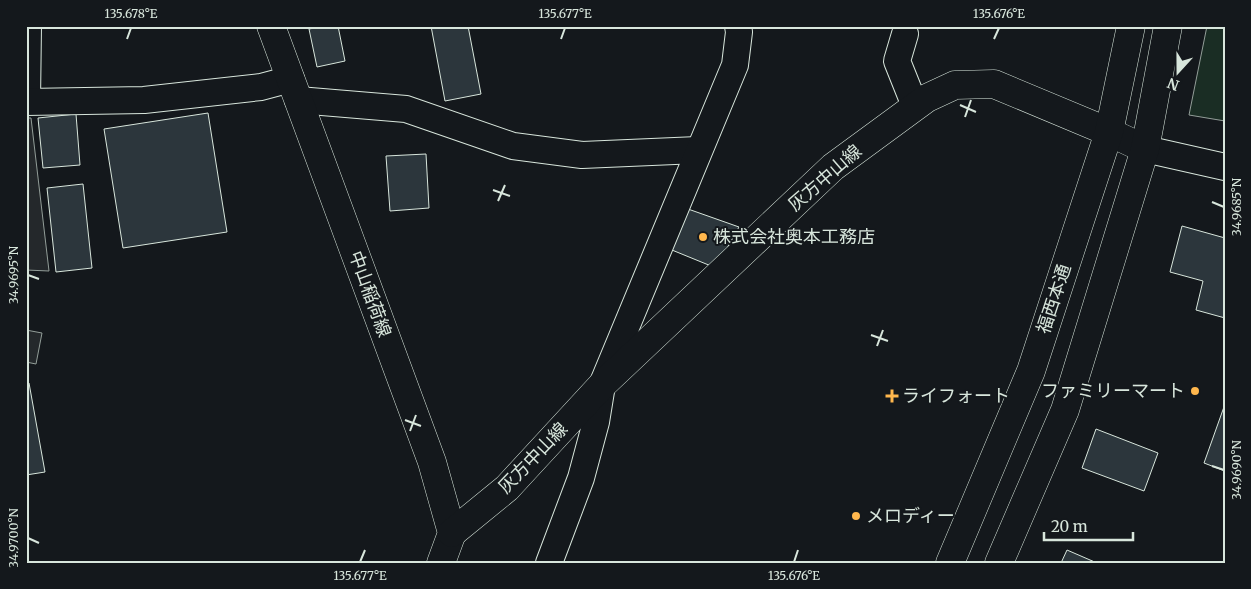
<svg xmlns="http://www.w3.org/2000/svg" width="1251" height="589" font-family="Merriweather,'Noto Sans JP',serif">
<rect width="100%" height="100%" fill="#14181c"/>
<!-- green -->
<path fill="#1a2d24" stroke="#939e99" d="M 1207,26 L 1225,26 L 1225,121 L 1189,115 Z"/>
<!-- parking -->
<g fill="#24282b" stroke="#939e99">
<path d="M 26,118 L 31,118 L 49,271 L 26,270 Z"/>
<path d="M 26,330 L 42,333 L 36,364 L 26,362 Z"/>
</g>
<!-- building -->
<g fill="#2c363c" stroke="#d8e6dc">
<path d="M 325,26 L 338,26 L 345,61 L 317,67 L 309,29 Z"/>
<path d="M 431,26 L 468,26 L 481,94 L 445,101 Z"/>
<path d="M 208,113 L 227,232 L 123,248 L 104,129 Z"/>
<path d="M 76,114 L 80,165 L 43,168 L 38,118 Z"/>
<path d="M 426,154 L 429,208 L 390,211 L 386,156 Z"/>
<path d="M 83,184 L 92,268 L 56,272 L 47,188 Z"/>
<path d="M 688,209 L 739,227 L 716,268 L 667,248 Z"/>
<path d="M 1182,226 L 1225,238 L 1225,318 L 1196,310 L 1203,281 L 1170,272 Z"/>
<path d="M 26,383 L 29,383 L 45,472 L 26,475 Z"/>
<path d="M 1225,404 L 1225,471 L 1204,463 Z"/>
<path d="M 1096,429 L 1158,453 L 1144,491 L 1082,468 Z"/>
<path d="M 1067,550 L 1097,563 L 1061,563 Z"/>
</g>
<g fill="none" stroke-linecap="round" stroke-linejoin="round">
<defs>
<g id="street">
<path d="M 905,34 L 897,61 L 915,106"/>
<path d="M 298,100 L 406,109 L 513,146 L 582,155 L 698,150"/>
<path d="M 27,101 L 28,26"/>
<path d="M 26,102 L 144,100 L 261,87 L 291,79"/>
<path d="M 1145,149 L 1225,167"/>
<path d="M 549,563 L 581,478 L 596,422 L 602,385 L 735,65 L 739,32 L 738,26"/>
</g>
<g id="secondary">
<path d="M 271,26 L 432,462 L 452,533 L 441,563"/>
<path d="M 452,533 L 507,488 L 602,385 L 833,167 L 927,98 L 955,85 L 994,84 L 1109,132 L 1145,149"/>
<path d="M 950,563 L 1031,371 L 1109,132 L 1131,26"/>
<path d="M 999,563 L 1065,410 L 1145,149 L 1168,26"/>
</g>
</defs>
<!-- street casing -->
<use href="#street" stroke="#d8e6dc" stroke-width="28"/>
<!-- secondary casing -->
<use href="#secondary" stroke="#d8e6dc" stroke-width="29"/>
<!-- street -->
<use href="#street" stroke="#14181c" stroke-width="26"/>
<!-- secondary -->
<use href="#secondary" stroke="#14181c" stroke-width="28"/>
</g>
<!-- ticks -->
<path fill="none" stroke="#d8e6dc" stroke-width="2" d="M 127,39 L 131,28M 561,39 L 565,28M 994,39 L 999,28M 960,105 L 976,112M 965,117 L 971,100M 493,190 L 510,196M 498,201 L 505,185M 1212,202 L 1224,207M 28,275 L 39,279M 871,335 L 888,341M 877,346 L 883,330M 405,420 L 421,426M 410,431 L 416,415M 1212,466 L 1224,470M 28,538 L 39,543M 360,562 L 365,550M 794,562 L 798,550"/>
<!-- markers -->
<g fill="#ffb74d" stroke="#14181c" stroke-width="2">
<circle cx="703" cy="237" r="5"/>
<circle cx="1195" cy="391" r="5"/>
<path d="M889.5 388.5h5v5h5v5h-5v5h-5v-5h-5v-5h5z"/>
<circle cx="856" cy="516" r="5"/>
</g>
<g text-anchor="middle" stroke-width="4" stroke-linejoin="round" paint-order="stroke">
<!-- street labels -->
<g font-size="18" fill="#d8e6dc" stroke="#14181c">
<text transform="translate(825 178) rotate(-41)" y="6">灰方中山線</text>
<text transform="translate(370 294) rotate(70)" y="6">中山稲荷線</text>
<text transform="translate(1054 299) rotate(-72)" y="6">福西本通</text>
<text transform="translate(533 458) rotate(-46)" y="6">灰方中山線</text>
</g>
<!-- poi labels -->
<g font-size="18" fill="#d8e6dc" stroke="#14181c" text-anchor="start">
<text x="713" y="243">株式会社奥本工務店</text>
<text x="1185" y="397" text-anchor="end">ファミリーマート</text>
<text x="902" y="402">ライフォート</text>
<text x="866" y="522">メロディー</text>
</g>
</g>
<!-- border -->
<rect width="1251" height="589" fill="none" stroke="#14181c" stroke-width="55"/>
<!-- north arrow -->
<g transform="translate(1178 72) rotate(201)" stroke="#14181c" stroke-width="4" paint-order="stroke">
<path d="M0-4L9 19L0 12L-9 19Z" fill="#d8e6dc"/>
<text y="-8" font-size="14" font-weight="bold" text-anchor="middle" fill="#d8e6dc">N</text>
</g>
<!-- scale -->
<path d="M1044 532v8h89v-8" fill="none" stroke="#d8e6dc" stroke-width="2.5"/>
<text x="1051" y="532" font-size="15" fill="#d8e6dc" stroke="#14181c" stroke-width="4" paint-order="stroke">20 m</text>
<rect x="28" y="28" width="1196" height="534" fill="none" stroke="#d8e6dc" stroke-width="2"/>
<g font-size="12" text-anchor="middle" fill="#d8e6dc">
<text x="131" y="18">135.678°E</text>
<text x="565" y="18">135.677°E</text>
<text x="999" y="18">135.676°E</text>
<text transform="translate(1237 207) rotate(-90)" y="4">34.9685°N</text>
<text transform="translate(14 275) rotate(-90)" y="4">34.9695°N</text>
<text transform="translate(1237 470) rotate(-90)" y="4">34.9690°N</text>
<text transform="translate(14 538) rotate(-90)" y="4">34.9700°N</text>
<text x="360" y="580">135.677°E</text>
<text x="794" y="580">135.676°E</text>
</g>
</svg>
